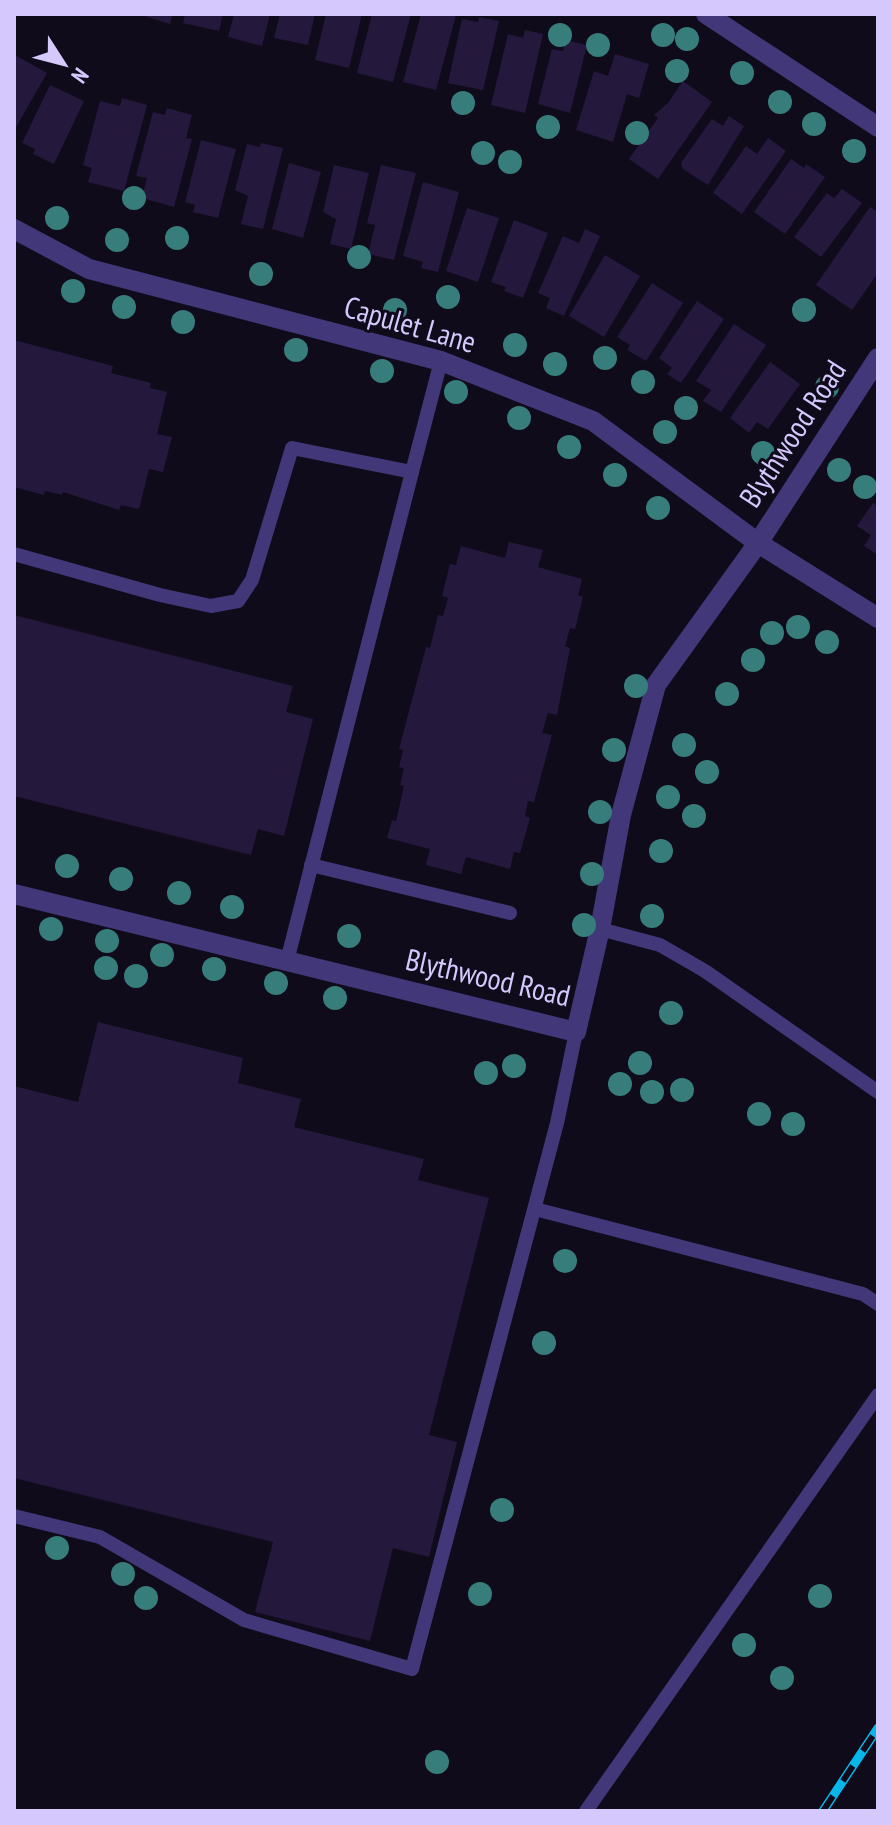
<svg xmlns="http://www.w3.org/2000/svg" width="892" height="1825" font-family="'PT Sans Narrow',sans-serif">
<rect width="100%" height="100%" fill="#100b1b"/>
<!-- building -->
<g fill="#24183c">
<path d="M 138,14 L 173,14 L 170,24 Z"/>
<path d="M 185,14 L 223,14 L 219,31 L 183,23 Z"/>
<path d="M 234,14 L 270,14 L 262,46 L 228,37 Z"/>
<path d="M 280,14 L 315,14 L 308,45 L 274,38 Z"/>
<path d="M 326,14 L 362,14 L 349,68 L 315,60 Z"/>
<path d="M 372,14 L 411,14 L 393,82 L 357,73 Z"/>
<path d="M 421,14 L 456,15 L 436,90 L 403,82 Z"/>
<path d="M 479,17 L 499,21 L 483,90 L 448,83 L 462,19 L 478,22 Z"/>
<path d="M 525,30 L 543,34 L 525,113 L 491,105 L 508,34 L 523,38 Z"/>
<path d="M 566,40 L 587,45 L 570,113 L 538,104 L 552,49 L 563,51 Z"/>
<path d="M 615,54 L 649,64 L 639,98 L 627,94 L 613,142 L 576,130 L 594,71 L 608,76 Z"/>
<path d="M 15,55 L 47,73 L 14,131 L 14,57 Z"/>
<path d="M 683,81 L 712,102 L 658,179 L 629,159 L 658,118 L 654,115 L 668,103 Z"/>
<path d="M 50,85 L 84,101 L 54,164 L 33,154 L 35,149 L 22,143 Z"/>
<path d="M 122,98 L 147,105 L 124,191 L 88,182 L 92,168 L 83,165 L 100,101 L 120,106 Z"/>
<path d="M 167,108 L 192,115 L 186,138 L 192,139 L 174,207 L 142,198 L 147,178 L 136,176 L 153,112 L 165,115 Z"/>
<path d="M 729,116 L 744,126 L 708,185 L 683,169 L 681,163 L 712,119 L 723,126 Z"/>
<path d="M 768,138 L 786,151 L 742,214 L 713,193 L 746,146 L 757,154 Z"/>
<path d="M 201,140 L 236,149 L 218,218 L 193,212 L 195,205 L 185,202 Z"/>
<path d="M 261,143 L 283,148 L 263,229 L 241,224 L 248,196 L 235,190 L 247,144 L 260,147 Z"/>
<path d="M 791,159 L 804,168 L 806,164 L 825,177 L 785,234 L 754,212 Z"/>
<path d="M 289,163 L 321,172 L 303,238 L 272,229 Z"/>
<path d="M 334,165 L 369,173 L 351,249 L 330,244 L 336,219 L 323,212 Z"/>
<path d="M 381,165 L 416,173 L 394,260 L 368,254 L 375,225 L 367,223 Z"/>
<path d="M 423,182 L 459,192 L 438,272 L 421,268 L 423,262 L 403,256 Z"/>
<path d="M 842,189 L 862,203 L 821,257 L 794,237 L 827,193 L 834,198 Z"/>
<path d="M 870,207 L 878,212 L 878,273 L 852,310 L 816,285 Z"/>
<path d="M 467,208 L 499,218 L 478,282 L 446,271 Z"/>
<path d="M 514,220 L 548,233 L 523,298 L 504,291 L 506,287 L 491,282 Z"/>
<path d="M 585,229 L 600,236 L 564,316 L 546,308 L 550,298 L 538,293 L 563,236 L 579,243 Z"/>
<path d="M 605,255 L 640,276 L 604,337 L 569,316 Z"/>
<path d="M 652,283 L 683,303 L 646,361 L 627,350 L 630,345 L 617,337 Z"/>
<path d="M 697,301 L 724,319 L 681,383 L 667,374 L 672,368 L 659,358 Z"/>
<path d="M 734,324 L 766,345 L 721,412 L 703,401 L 711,390 L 696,381 Z"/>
<path d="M 14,340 L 113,366 L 111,373 L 151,383 L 150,388 L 167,392 L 157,434 L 172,437 L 163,472 L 149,469 L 139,509 L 121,505 L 119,510 L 63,492 L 62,495 L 45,491 L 44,495 L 14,487 Z"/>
<path d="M 770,362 L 800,384 L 768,429 L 757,422 L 749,433 L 730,418 Z"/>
<path d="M 873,503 L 878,507 L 878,555 L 864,546 L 871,535 L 857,526 Z"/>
<path d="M 509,542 L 543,550 L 538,567 L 582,579 L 578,595 L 583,597 L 575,629 L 570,628 L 565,646 L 570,648 L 557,715 L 548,713 L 542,733 L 552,735 L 534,802 L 528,801 L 525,816 L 530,818 L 520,853 L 514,852 L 510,869 L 466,857 L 461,874 L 426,865 L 430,849 L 387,838 L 392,820 L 396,821 L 404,786 L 400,785 L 404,768 L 399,767 L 403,750 L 399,749 L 426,647 L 430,648 L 438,615 L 443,616 L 448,598 L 442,596 L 450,564 L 456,565 L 461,546 L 505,558 Z"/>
<path d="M 14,615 L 293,686 L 286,712 L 313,719 L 284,836 L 258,829 L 251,855 L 14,796 Z"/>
<path d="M 98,1022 L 243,1058 L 238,1083 L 301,1099 L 294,1127 L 424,1159 L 418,1180 L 489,1198 L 429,1435 L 457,1442 L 429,1557 L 393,1548 L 370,1641 L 255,1612 L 273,1542 L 14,1478 L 14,1086 L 78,1102 Z"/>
</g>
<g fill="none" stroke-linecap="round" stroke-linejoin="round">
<!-- service -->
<g stroke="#423879" stroke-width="14">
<path d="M 14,554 L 160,595 L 211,606 L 238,601 L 252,580 L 292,448 L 412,472 L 441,361"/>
<path d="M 311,865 L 510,913"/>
<path d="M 600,929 L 660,945 L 705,971 L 878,1092"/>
<path d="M 287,961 L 412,472"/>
<path d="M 535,1209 L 863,1294 L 878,1304"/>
<path d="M 14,1516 L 100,1537 L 244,1620 L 412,1669 L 557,1123 L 576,1032"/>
<path d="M 586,1811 L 878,1395"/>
</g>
<!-- minor -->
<g stroke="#423879" stroke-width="20">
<path d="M 706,14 L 878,127"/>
<path d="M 14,229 L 89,269 L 441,361 L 593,421 L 758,543 L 878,618"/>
<path d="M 14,894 L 576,1032 L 600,929 L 621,815 L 656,685 L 758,543 L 878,358"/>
</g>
<defs>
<path id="rail" d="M 823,1811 L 878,1728"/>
</defs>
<!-- rail casing -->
<use href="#rail" stroke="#07b7ea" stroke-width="9"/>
<!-- rail -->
<use href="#rail" stroke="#100b1b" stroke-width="6" stroke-dasharray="18" stroke-linecap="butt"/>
</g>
<!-- trees -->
<g fill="#377d7b">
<circle cx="560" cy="35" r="12"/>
<circle cx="663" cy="35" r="12"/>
<circle cx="687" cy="39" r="12"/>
<circle cx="598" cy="45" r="12"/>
<circle cx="677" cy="71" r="12"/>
<circle cx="742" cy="73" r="12"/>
<circle cx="780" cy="102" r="12"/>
<circle cx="463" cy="103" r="12"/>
<circle cx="814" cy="124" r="12"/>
<circle cx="548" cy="127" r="12"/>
<circle cx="637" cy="133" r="12"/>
<circle cx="854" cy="151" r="12"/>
<circle cx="483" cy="153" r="12"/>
<circle cx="510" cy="162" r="12"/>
<circle cx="134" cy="198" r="12"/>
<circle cx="57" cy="218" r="12"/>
<circle cx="177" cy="238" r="12"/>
<circle cx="117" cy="240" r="12"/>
<circle cx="359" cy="257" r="12"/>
<circle cx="261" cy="274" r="12"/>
<circle cx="73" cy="291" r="12"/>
<circle cx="448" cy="297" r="12"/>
<circle cx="124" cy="307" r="12"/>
<circle cx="395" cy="310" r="12"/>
<circle cx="804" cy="310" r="12"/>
<circle cx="183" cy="322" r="12"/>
<circle cx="515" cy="345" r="12"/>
<circle cx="296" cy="350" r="12"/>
<circle cx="605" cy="358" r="12"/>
<circle cx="555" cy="364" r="12"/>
<circle cx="382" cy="371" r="12"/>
<circle cx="643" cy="382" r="12"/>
<circle cx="827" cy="387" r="12"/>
<circle cx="456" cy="392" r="12"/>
<circle cx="686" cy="408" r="12"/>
<circle cx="519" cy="418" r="12"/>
<circle cx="665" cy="432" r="12"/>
<circle cx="569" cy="447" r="12"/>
<circle cx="763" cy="453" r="12"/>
<circle cx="839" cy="470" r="12"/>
<circle cx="615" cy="475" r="12"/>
<circle cx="865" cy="487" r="12"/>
<circle cx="658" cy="508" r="12"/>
<circle cx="798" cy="627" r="12"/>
<circle cx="772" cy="633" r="12"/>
<circle cx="827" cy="642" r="12"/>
<circle cx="753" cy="660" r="12"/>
<circle cx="636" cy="686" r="12"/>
<circle cx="727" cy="694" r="12"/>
<circle cx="684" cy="745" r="12"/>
<circle cx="614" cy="750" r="12"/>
<circle cx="707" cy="772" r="12"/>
<circle cx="668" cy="797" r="12"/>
<circle cx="600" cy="812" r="12"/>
<circle cx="694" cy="816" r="12"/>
<circle cx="661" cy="851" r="12"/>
<circle cx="67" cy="866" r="12"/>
<circle cx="592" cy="874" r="12"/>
<circle cx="121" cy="879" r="12"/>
<circle cx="179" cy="893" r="12"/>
<circle cx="232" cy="907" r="12"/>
<circle cx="652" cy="916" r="12"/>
<circle cx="584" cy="925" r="12"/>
<circle cx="51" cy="929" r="12"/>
<circle cx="349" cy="936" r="12"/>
<circle cx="107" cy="941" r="12"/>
<circle cx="162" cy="955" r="12"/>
<circle cx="106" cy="968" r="12"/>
<circle cx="214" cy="969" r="12"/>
<circle cx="136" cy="976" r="12"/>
<circle cx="276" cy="983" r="12"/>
<circle cx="335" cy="998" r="12"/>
<circle cx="671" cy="1013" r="12"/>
<circle cx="640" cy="1063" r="12"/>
<circle cx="514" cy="1066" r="12"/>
<circle cx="486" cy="1073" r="12"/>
<circle cx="620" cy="1084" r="12"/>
<circle cx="682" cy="1090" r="12"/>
<circle cx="652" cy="1092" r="12"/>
<circle cx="759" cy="1114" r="12"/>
<circle cx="793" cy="1124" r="12"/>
<circle cx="565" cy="1261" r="12"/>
<circle cx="544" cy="1343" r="12"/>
<circle cx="502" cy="1510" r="12"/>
<circle cx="57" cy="1548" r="12"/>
<circle cx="123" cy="1574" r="12"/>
<circle cx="480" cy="1594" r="12"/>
<circle cx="820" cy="1596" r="12"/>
<circle cx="146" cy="1598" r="12"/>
<circle cx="744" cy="1645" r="12"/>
<circle cx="782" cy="1678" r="12"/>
<circle cx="437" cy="1762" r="12"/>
</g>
<g text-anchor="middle" stroke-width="6" stroke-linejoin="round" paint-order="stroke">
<!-- street labels -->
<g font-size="30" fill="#d4c8fd" stroke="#100b1b">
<text transform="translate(410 325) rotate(16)" y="10">Capulet Lane</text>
<text transform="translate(793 434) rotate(-57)" y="10">Blythwood Road</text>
<text transform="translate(488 978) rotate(13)" y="10">Blythwood Road</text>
</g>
</g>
<!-- border -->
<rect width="892" height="1825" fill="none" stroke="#d4c8fd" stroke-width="32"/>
<!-- north arrow -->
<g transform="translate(64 64) rotate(126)" stroke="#100b1b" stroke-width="6" paint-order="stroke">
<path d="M0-6L14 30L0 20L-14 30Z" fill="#d4c8fd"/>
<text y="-12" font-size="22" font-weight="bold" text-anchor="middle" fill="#d4c8fd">N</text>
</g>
</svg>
